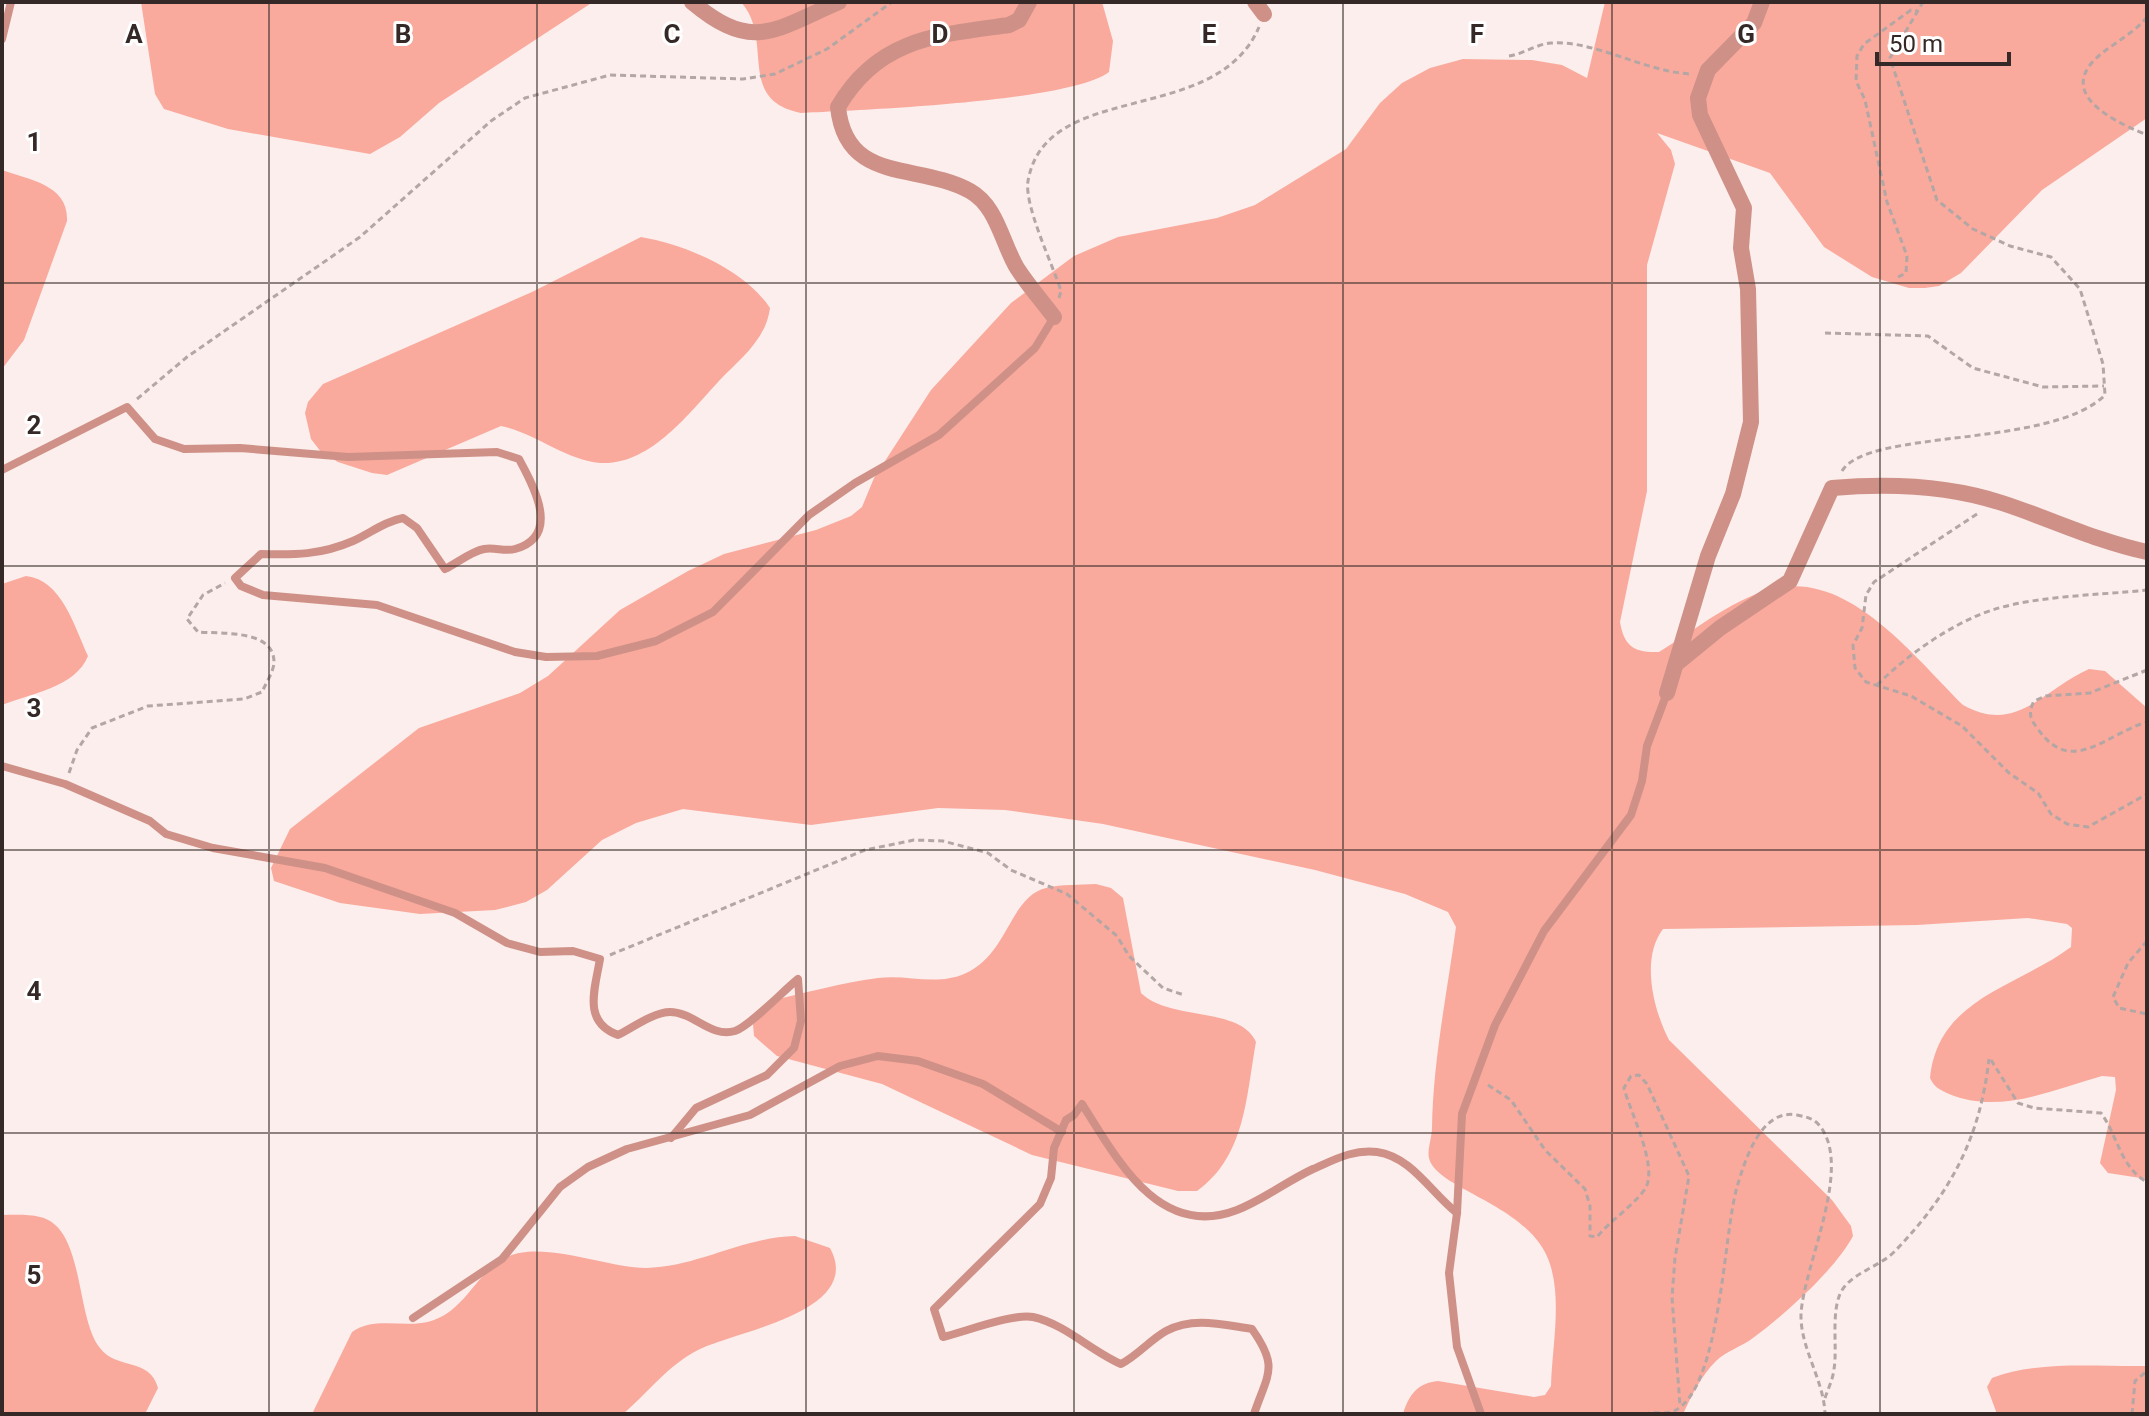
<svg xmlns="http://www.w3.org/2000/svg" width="2149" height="1416" font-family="Roboto,sans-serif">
<rect width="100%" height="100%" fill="#fbeeec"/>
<!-- green -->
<g fill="#f9aa9d">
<path d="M 141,2 L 593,2 L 439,103 L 400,137 L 370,154 L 228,129 L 164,109 L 155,94 Z"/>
<path d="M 741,2 L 1102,2 L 1113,41 L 1109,72 C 1070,102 860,110 801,113 C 735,100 775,40 741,2 Z"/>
<path d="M 1605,2 L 2147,2 L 2147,118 L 2042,190 L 1961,273 L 1939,286 L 1925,288 L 1909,288 L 1872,277 L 1824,247 L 1770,173 L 1657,133 L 1671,150 L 1675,164 L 1647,265 L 1647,491 L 1620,622 C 1624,646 1634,653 1659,652 C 1696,630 1740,592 1784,587 C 1855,578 1918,661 1963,705 C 2017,735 2042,690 2089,669 L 2105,671 L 2147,708 L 2147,1179 L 2108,1173 L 2100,1163 L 2116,1090 L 2115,1077 L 2102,1076 C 2051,1090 2000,1115 1949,1094 C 1940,1090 1934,1087 1930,1078 C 1938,998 2016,988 2071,947 L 2072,928 L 2067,924 L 2028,918 L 1917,925 L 1663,929 C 1640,959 1654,1011 1669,1040 L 1832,1200 L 1851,1226 L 1853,1236 C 1835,1270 1784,1315 1753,1338 C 1741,1347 1726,1351 1716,1361 C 1701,1376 1692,1395 1683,1414 L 1403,1414 C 1409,1394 1418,1383 1438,1381 L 1534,1397 L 1545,1395 L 1551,1386 C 1552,1347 1562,1302 1550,1264 C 1531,1204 1436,1190 1429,1158 C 1427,1150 1432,1137 1432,1128 C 1433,1060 1447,994 1456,927 L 1448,912 L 1405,894 L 1315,870 L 1103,824 L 1005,810 L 938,808 L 811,825 L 683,809 L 636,823 L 602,840 L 547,890 L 526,902 L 495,910 L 420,914 L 340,903 L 274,881 L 271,868 L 290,829 L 419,728 L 520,693 L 548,676 L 620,610 L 688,571 L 724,554 L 816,530 L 851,516 L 862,507 L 874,478 L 931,390 L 1011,303 L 1074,256 L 1118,237 L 1217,218 L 1255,205 L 1346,149 L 1380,103 L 1402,83 L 1430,68 L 1463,59 L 1532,60 L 1562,65 L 1587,78 Z"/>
<path d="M 2,170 C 30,180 69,185 67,221 L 24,340 L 2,369 Z"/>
<path d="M 641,237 C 686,245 744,269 770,308 C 766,340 740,359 718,382 C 689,413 650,466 600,463 C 566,460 535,433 501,426 L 387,475 L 372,473 L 338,462 L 321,452 L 311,439 L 305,413 L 308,402 L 323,384 L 532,292 Z"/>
<path d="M 26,576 C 62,580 74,626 88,656 C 76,687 30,694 2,705 L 2,584 Z"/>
<path d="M 1096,884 L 1111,888 L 1123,898 L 1141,993 C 1169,1021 1240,1006 1256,1042 C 1246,1096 1246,1156 1197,1191 L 1178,1191 L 1032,1155 L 882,1084 L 777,1056 L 754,1036 L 753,1024 L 769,1001 C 805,993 841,983 878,978 C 906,974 936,986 964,974 C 1009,955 1009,897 1046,888 C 1062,884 1080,885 1096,884 Z"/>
<path d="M 2,1215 C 14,1215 28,1214 40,1217 C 85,1227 75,1317 100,1348 C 116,1370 150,1357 158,1388 L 145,1414 L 2,1414 Z"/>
<path d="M 795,1236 L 830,1248 C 865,1312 735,1331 698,1350 C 668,1365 648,1393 623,1414 L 312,1414 L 352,1332 C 376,1315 407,1330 434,1320 C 467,1308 477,1271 507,1257 C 542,1240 608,1268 646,1268 C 697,1267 744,1237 795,1236 Z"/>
<path d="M 2147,1366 L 2147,1414 L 1997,1414 L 1987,1387 L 1992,1378 C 2038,1360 2098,1367 2147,1366 Z"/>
</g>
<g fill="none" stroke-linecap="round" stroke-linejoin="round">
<!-- path -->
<g stroke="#b3a6a4" stroke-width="3" stroke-dasharray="6 4" stroke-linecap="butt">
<path d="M 2147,17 C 2131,37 2104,47 2090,65 C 2063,100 2123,125 2147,135"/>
<path d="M 1509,56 C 1523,54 1537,44 1551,43 C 1595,40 1645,72 1691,74"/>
<path d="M 1898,277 L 1906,273 L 1907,256 L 1887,202 L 1865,100 L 1856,81 L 1857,56 L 1864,44 L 1911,10 L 1917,11"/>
<path d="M 1059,298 L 1061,291 C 1053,265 1024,206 1028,181 C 1046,78 1216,128 1259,27"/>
<path d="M 1825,333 L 1928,336 L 1973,368 L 2043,387 L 2104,386"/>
<path d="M 137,399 L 187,357 L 360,237 L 491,121 L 525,98 L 610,75 L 743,79 L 775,74 L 827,49 L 892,2"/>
<path d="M 1842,471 C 1868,428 2050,449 2105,395 L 2103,364 L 2080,289 L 2051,257 L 2010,246 L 1973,229 L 1937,200 L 1890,58 L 1923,2"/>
<path d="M 1977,514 L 1874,582 L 1866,595 L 1862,628 L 1853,645 L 1855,668 L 1866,682 L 1911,696 L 1962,726 L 2009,773 L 2038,793 L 2051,814 L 2067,824 L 2088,827 L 2147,794"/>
<path d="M 2147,670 L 2090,693 L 2046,696 L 2034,701 C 2028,713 2030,719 2038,729 C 2071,777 2106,734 2147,722"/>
<path d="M 1877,685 C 1903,659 1939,633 1972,618 C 2019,595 2095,596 2147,590"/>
<path d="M 69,773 L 77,750 L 92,728 L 148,706 L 244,699 L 262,692 C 266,683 274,671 274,662 C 274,629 220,634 198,632 L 187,619 L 203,595 L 225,583"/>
<path d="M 2147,941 L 2128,963 L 2113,997 L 2119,1008 L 2147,1014"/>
<path d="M 610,955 L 865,850 L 914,840 L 943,841 L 988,853 L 1011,870 L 1067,894 L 1117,936 L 1129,956 L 1163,988 L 1184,995"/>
<path d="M 1991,1060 L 2018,1103 L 2034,1108 L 2101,1113 C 2118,1136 2120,1167 2147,1182"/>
<path d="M 1488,1085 L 1511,1100 L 1545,1150 L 1585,1189 L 1590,1206 L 1590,1236 L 1597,1237 C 1611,1220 1633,1206 1645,1189 C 1659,1167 1630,1112 1624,1088 L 1631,1076 L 1639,1075 L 1647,1084 L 1689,1176 L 1675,1258 L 1672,1297 L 1680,1406"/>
<path d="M 1825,1398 C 1828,1389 1833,1379 1834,1369 C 1838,1346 1829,1304 1845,1286 C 1858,1271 1882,1265 1895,1251 C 1951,1193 1980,1138 1989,1059"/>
<path d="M 1644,1414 C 1653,1411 1665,1415 1674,1411 C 1721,1389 1723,1236 1737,1187 C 1745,1160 1761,1108 1797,1115 C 1806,1117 1813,1118 1819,1125 C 1854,1166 1804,1264 1801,1314 C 1800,1348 1824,1380 1825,1414"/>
<path d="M 2132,1414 L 2135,1381 L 2147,1371"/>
</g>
<!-- service -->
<g stroke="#cf9187" stroke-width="8">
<path d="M 2,39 L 11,2"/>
<path d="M 2,470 L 127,407 L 155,439 L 184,449 L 240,448 L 348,457 L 497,452 L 519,459 C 533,485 562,536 515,549 C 505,552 495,547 484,549 C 472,551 457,563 445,569 L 417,528 L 403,518 C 383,522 371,533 353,541 C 321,555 294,555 261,554 L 235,578 L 241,586 L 263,595 L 377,605 L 515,652 L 546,657 L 597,656 L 656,641 L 713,612 L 809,515 L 855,483 L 939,435 L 1035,348 L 1054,317"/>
<path d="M 2,766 L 65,784 L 150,821 L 166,834 L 213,848 L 325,868 L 455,913 L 507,943 L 540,952 L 573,951 L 600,959 C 595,989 582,1022 618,1035 C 632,1028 654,1012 670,1012 C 694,1012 710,1038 735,1031 C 750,1026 784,990 798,979 L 801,1021 L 794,1048 L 767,1075 L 696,1108 L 671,1138"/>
<path d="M 413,1318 L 502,1259 L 560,1187 L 588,1167 L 627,1149 L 750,1115 L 840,1066 L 878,1056 L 918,1061 L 983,1084 L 1062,1132"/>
<path d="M 1254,1414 C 1268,1373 1279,1367 1252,1329 C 1224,1325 1193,1316 1166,1331 C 1150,1340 1138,1355 1121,1364 C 1091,1351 1065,1324 1033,1317 C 1014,1313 964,1332 943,1337 L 934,1309 L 1040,1204 L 1051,1178 L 1054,1148 L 1066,1120 L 1074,1115 L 1082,1104 C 1117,1159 1159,1240 1237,1210 C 1263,1200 1287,1181 1313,1169 C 1334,1160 1353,1149 1377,1152 C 1412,1157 1431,1193 1457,1213"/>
<path d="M 1481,1414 L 1457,1347 L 1449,1273 L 1457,1213 L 1462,1114 L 1495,1025 L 1544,931 L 1631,815 L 1642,781 L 1647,746 L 1667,693"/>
</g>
<!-- minor -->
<g stroke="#cf9187" stroke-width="16">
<path d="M 692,2 C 753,53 774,30 839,2"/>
<path d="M 1029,2 L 1019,20 L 1009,25 C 937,35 878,38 838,107 C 846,185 918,162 970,191 C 997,206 1002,243 1017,268 C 1028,285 1042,301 1054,317"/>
<path d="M 1255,2 L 1264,14"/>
<path d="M 1676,664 L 1720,628 L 1790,581 L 1832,488 C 1889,483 1947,485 2002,503 C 2051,519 2096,541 2147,552"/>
<path d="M 1667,693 L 1708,556 L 1733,494 L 1751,422 L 1748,289 L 1741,248 L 1744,208 L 1700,115 L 1698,98 L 1708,70 L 1754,23 L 1762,2"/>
</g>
</g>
<!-- grid -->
<path fill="none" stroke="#352927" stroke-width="2" stroke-opacity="0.55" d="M 269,2 L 269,1414M 537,2 L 537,1414M 806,2 L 806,1414M 1074,2 L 1074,1414M 1343,2 L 1343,1414M 1612,2 L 1612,1414M 1880,2 L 1880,1414M 2,283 L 2147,283M 2,566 L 2147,566M 2,850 L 2147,850M 2,1133 L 2147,1133"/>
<g font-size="26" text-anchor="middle" font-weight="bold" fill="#352927" stroke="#fff" stroke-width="6" stroke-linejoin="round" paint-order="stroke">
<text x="134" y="43">A</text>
<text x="403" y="43">B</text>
<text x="672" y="43">C</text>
<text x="940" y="43">D</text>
<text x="1209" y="43">E</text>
<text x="1477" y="43">F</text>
<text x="1746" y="43">G</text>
<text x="34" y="151">1</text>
<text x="34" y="434">2</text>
<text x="34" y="717">3</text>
<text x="34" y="1000">4</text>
<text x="34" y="1284">5</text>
</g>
<!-- border -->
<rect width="2149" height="1416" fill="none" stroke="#352927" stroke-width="8"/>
<!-- scale -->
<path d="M1877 52v12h132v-12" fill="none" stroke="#352927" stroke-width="4"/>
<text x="1889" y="52" font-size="24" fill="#352927" stroke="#ffffff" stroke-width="6" paint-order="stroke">50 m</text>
</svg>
